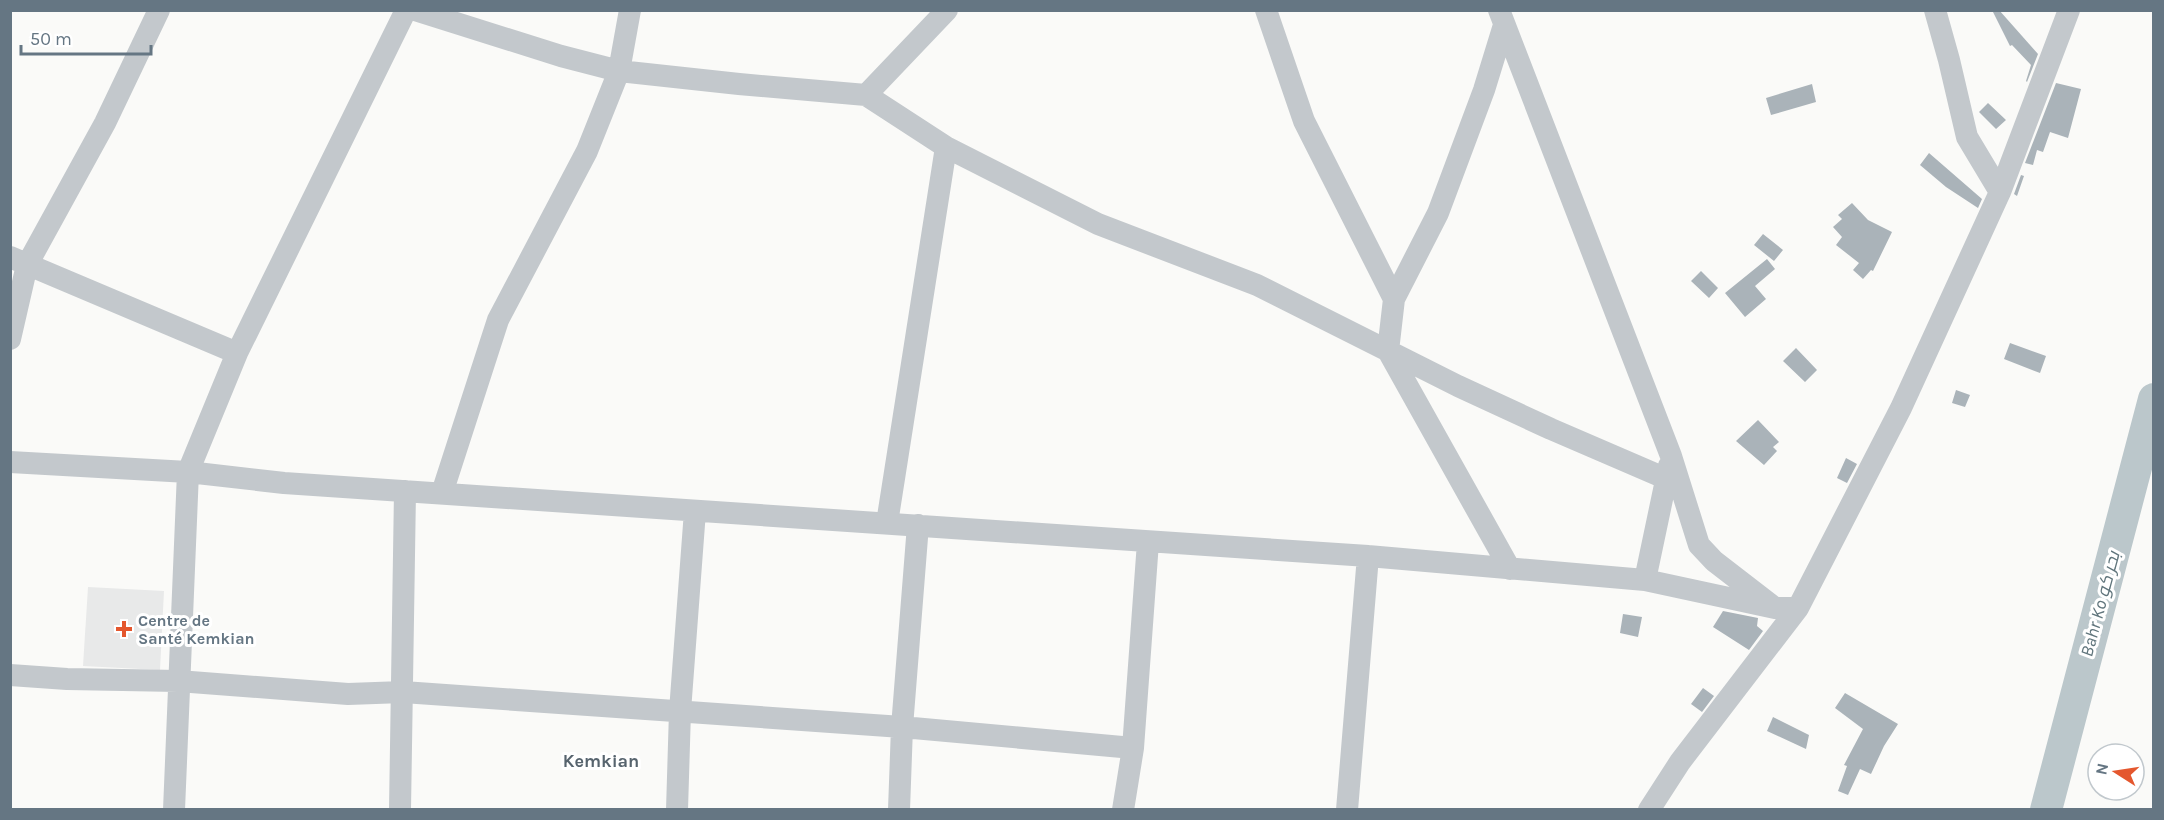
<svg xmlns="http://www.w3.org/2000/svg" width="2164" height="820" font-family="Karla,Cairo,sans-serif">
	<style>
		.built { fill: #e8e9e9 }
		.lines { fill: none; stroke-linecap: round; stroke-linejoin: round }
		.river { stroke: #bbc7cb; stroke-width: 32 }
		.building { fill: #aab3b9 }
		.minor { stroke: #c3c8cc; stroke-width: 22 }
		.poi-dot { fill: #e4572e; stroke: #fff; stroke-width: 2 }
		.labels { text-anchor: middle; stroke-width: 6; stroke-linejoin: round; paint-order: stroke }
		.poi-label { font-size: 16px; font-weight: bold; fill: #657683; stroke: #fff; text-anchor: start }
		.water-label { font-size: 18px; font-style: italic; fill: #60757c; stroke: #fff }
		.neighbourhood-label { font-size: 18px; font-weight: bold; fill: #57646e; stroke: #fff }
	</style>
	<rect width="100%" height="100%" fill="#fafaf8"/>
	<!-- built -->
	<path class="built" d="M88 587 164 591 160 670 83 666Z"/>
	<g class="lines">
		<!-- river -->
		<path class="river" d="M2046 810 2154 399"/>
	</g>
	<!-- building -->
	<path class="building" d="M1992 10H1999L2038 54 2027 82 2026 81 2031 65 2012 45 2010 46Z
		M2056 83 2081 89 2068 138 2050 132 2043 152 2037 150 2033 165 2025 163Z
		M1812 84 1816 102 1771 115 1766 98Z
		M1988 103 2006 120 1996 129 1979 112Z
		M1929 153 1982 199 1978 208 1946 187 1920 165Z
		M2021 175 2024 176 2017 196 2014 194Z
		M1852 203 1868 220 1892 232 1873 271 1871 270 1863 279 1853 270 1859 263 1836 245 1842 237 1833 227 1842 219 1838 215Z
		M1763 234 1783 250 1774 261 1754 245Z
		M1767 259 1775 269 1755 286 1766 299 1745 317 1725 293Z
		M1701 271 1718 288 1709 298 1691 281Z
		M2010 343 2046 356 2040 373 2004 359Z
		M1796 348 1817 370 1805 382 1783 361Z
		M1956 390 1970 395 1965 407 1952 403Z
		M1758 420 1779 442 1773 447 1777 451 1764 465 1736 441Z
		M1846 458 1857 464 1847 483 1837 478Z
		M1723 611 1758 618 1757 626 1763 631 1749 650 1713 627Z
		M1623 614 1642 617 1638 637 1620 633Z
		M1703 688 1714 696 1702 712 1691 704Z
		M1845 693 1898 724 1884 746 1871 774 1860 769 1848 795 1838 791 1847 766 1844 765 1863 729 1835 708Z
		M1773 717 1809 735 1806 749 1767 731Z"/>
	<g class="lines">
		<!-- minor -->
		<path class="minor" d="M415 10 561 56 619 71 739 84 866 95 946 147 1098 224 1257 285 1458 386 1551 429 1667 479
			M1266 10 1304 121 1394 299
			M1499 10 1671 456 1699 545 1714 561 1771 605
			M1935 10 1949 60 1967 137 2000 192
			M1504 25 1484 90 1438 213 1394 299 1388 351 1510 569
			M866 95 947 10
			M10 257 237 353
			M10 339 27 265 105 123 159 10
			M10 462 188 472 284 483 1368 556 1645 580 1775 608H1798
			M442 493 498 320 587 151 619 71 630 10
			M887 523 946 147
			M1645 580 1669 466
			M10 675 67 679 178 681 348 694 403 692 902 727 1133 748
			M174 810 188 472 237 353 406 10
			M400 810 405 491
			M677 810 680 711 695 511
			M899 810 902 727 918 525
			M1123 810 1133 748 1148 542
			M1347 810 1368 556
			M1649 810 1680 762 1798 608 1901 408 2000 192 2069 10"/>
	</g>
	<!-- markers -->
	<path class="poi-dot" d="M121 620h6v6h6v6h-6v6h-6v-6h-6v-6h6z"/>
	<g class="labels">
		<!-- poi labels -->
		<g class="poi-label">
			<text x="138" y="626">Centre de<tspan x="138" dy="18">Santé Kemkian</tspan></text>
		</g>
		<!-- water labels -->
		<g class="water-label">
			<text transform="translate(2100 604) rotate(-75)" y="6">Bahr Ko بحر كو</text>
		</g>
		<!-- neighbourhood labels -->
		<g class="neighbourhood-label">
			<text x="601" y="767">Kemkian</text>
		</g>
	</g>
	<!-- border -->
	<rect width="2164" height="820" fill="none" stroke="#657683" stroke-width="24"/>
	<!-- north arrow -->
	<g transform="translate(2116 772) rotate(282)"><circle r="28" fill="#ffffff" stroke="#c1c8cd" stroke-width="1.5"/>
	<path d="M0-4.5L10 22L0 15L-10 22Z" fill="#e4572e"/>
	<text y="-9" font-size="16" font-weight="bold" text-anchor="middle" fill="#657683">N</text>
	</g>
	<!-- scale -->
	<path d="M21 45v9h130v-9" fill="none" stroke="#657683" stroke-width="3"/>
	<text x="30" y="45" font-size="18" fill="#657683" stroke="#ffffff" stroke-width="4.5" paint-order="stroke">50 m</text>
</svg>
